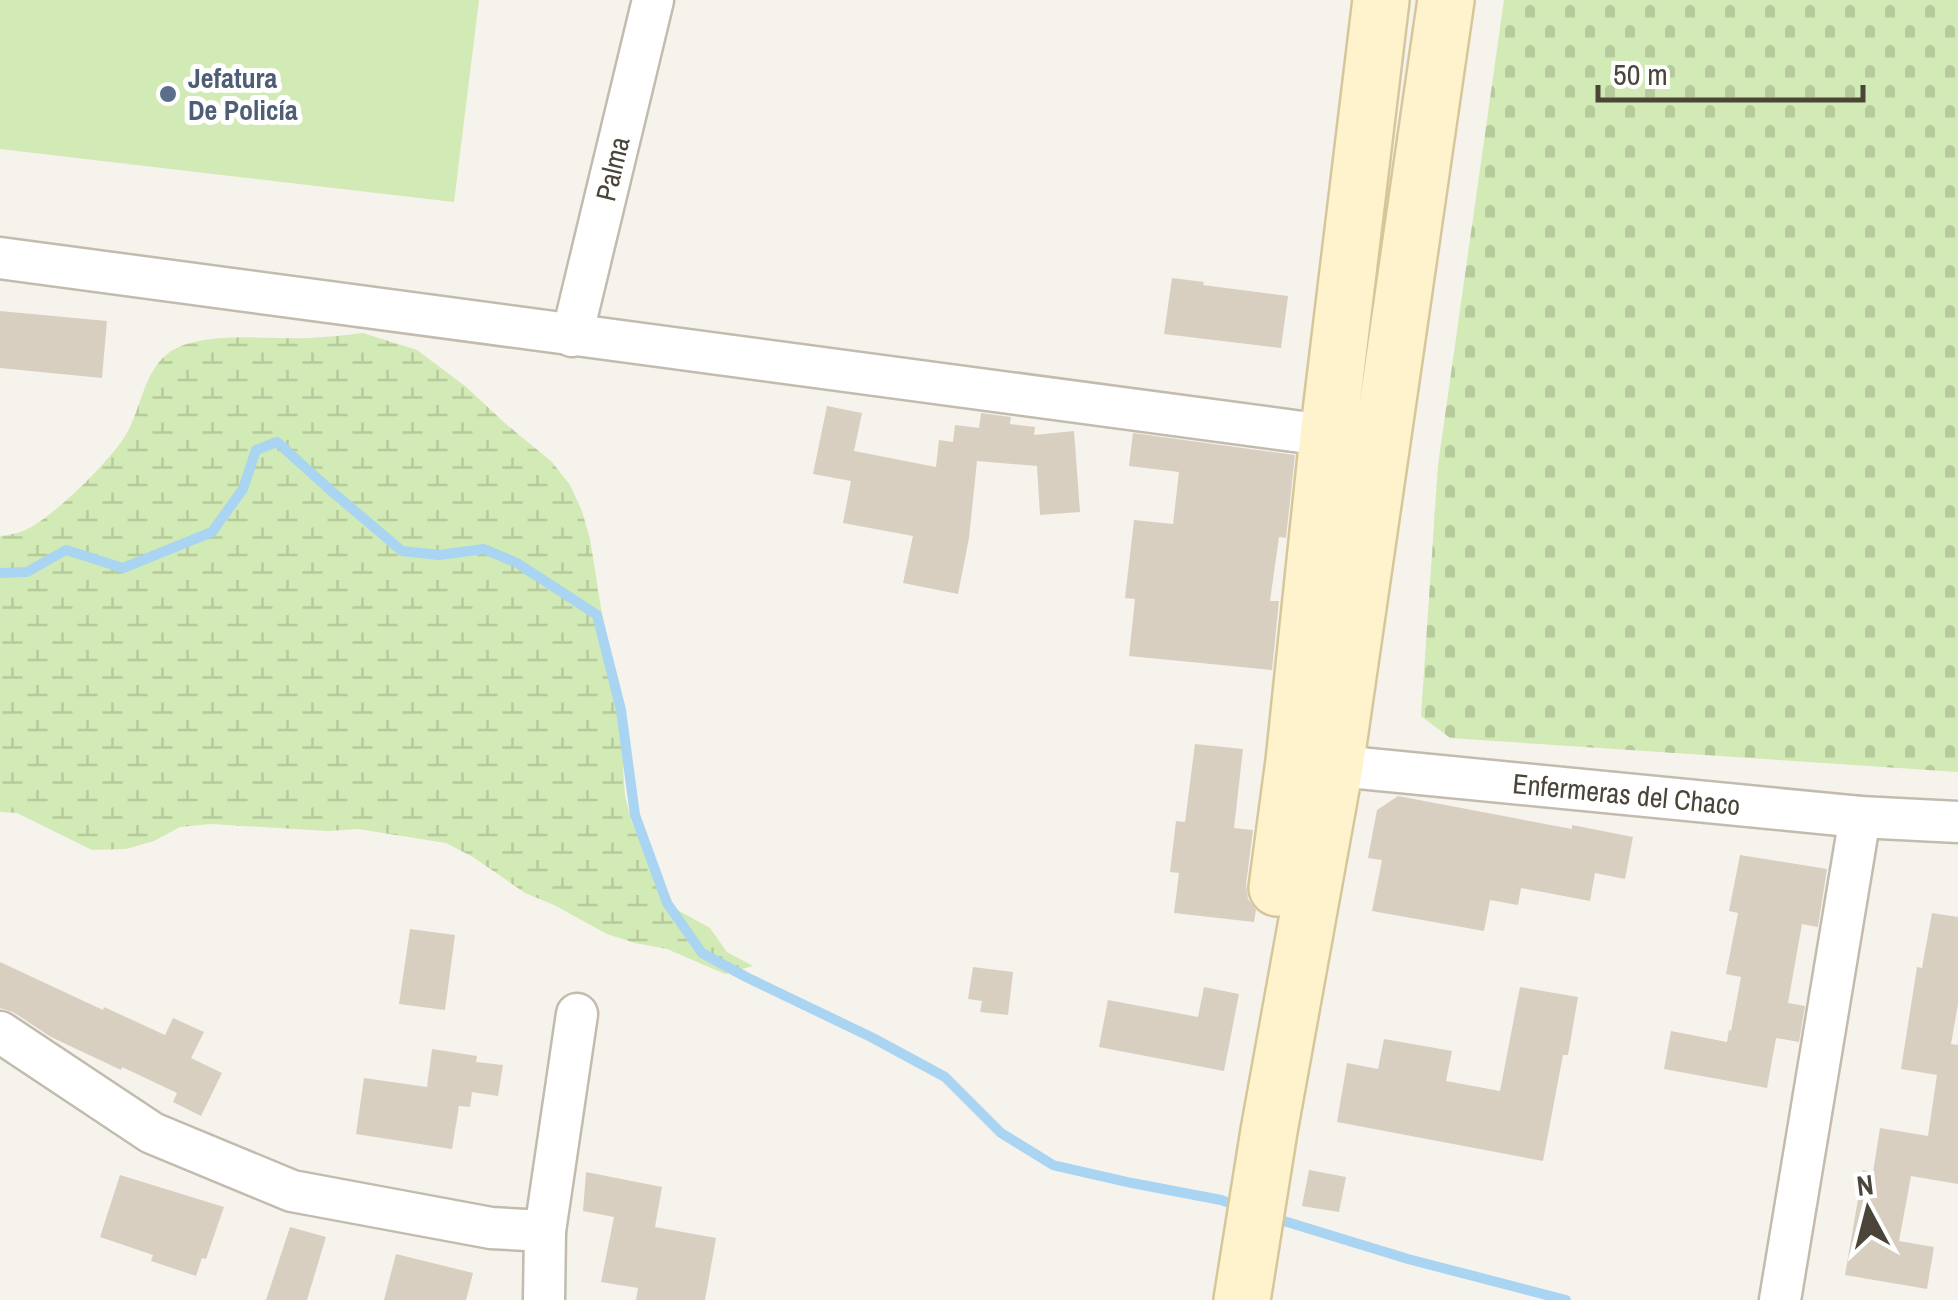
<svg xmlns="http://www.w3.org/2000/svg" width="1958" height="1300" font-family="'Archivo Narrow',sans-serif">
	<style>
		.green { fill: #d2eab5 }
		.wetland { fill: url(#wetland-marsh) }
		.cemetery { fill: url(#cemetery-stones) }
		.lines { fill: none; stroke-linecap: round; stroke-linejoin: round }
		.stream { stroke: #a9d4f2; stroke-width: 10 }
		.building { fill: #d8cfc1 }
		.street-casing { stroke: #c2bbae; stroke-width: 45 }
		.secondary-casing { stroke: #d6c79b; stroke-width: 60 }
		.street { stroke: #fff; stroke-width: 40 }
		.secondary { stroke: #fff3cd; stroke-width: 55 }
		.service-dot { fill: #5c6f8a; stroke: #fff; stroke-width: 4 }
		.labels { text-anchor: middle; stroke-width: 10; stroke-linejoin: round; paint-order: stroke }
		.service-label { font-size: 28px; font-weight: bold; fill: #4e5e75; stroke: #fff; text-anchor: start }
		.street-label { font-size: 28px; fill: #4b4439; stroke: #fff }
	</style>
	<defs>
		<pattern id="wetland-marsh" width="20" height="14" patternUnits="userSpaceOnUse" patternTransform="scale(2.5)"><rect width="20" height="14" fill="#d2eab5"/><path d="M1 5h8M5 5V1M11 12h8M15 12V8" fill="none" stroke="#b6ca9c"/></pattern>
		<pattern id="cemetery-stones" width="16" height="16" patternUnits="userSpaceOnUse" patternTransform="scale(2.5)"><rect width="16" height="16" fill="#d2eab5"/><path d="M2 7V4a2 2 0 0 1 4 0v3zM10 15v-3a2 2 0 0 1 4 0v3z" fill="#b6ca9c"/></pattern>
	</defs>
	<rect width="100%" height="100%" fill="#f6f3ec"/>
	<!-- green -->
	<path class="green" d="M0 0H479L454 202 0 149Z"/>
	<!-- wetland -->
	<path class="wetland" d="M363 333 417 350 465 386 507 425 552 462 570 485 582 511 590 539 608 652 614 681 625 709 629 739 623 768 625 796 632 823 667 904 710 928 727 952 753 966 725 974 667 949 635 943 607 934 554 905 525 893 473 857 446 843 358 829 328 831 211 824 180 827 154 841 126 849 92 850 17 813 0 812V536C7 535 16 534 23 531 51 520 114 458 128 431 141 407 144 374 166 355 197 329 271 340 310 338 328 337 346 335 363 333Z"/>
	<!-- cemetery -->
	<path class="cemetery" d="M1504 0H1958V772L1450 738 1421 716 1438 465Z"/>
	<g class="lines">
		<!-- stream -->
		<path class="stream" d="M0 573 27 572 66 550 123 568 212 532 243 489 256 450 277 442 329 489 402 551 439 555 484 549 517 563 597 615 621 710 635 815 667 903 702 953 746 977 873 1038 945 1077 1001 1133 1053 1165 1132 1183 1221 1200 1238 1206
			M1274 1218 1408 1259 1566 1300"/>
	</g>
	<!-- building -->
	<path class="building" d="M1172 278 1204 282 1203 285 1288 296 1281 348 1164 334Z
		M0 311 107 321 102 378 0 368Z
		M827 406 862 413 854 451 936 467 939 440 953 442 955 425 979 428 981 413 1011 417 1010 424 1035 427 1034 435 1074 431 1080 512 1040 515 1037 466 977 461 969 538 958 594 903 583 913 536 843 523 851 481 813 474Z
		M1133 433 1295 455 1286 538 1279 537 1270 601H1279L1272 670 1129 656 1135 599 1125 598 1134 520 1173 524 1179 472 1129 466Z
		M1195 744 1243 749 1234 828 1253 830 1246 885 1248 899 1256 910 1254 922 1174 913 1179 873 1170 872 1176 821 1185 822Z
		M1398 796 1572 829V825L1633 837 1625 879 1595 873 1590 901 1521 888 1518 905 1490 900 1484 931 1372 911 1382 860 1368 858 1377 810Z
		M1740 855 1827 869 1818 927 1802 924 1788 1003 1805 1006 1799 1042 1776 1038 1767 1088 1664 1069 1671 1031 1727 1042 1729 1030 1731 1031 1741 977 1726 974 1738 913 1729 911Z
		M1932 913 1958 917V1004L1951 1044 1958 1045V1184L1911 1176 1899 1241 1934 1247 1927 1289 1845 1275 1863 1170 1873 1172 1880 1128 1928 1136 1937 1075 1901 1069 1917 967 1922 968Z
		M410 929 455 935 445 1010 399 1004Z
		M0 962 103 1010 104 1007 165 1035 173 1018 204 1032 191 1058 222 1073 201 1116 173 1102 177 1093 122 1067 121 1070 51 1037 13 1012 0 1008Z
		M973 967 1013 972 1008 1015 980 1012 982 1001 968 999Z
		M1204 987 1239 994 1224 1071 1099 1047 1108 1000 1198 1017Z
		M1520 987 1578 997 1568 1055H1563L1543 1161 1337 1122 1347 1063 1378 1069 1384 1039 1452 1051 1446 1081 1500 1091Z
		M432 1049 477 1056 476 1062 503 1065 498 1096 472 1092 470 1107 459 1106 452 1149 356 1134 364 1078 427 1087Z
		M1309 1170 1346 1177 1339 1212 1302 1206Z
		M586 1172 662 1187 655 1227 716 1238 705 1300H636L638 1288 601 1282 614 1217 583 1211Z
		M120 1175 224 1207 206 1259 202 1258 196 1276 151 1261 153 1255 100 1237Z
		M290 1227 326 1237 307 1300H266Z
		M396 1254 473 1273 466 1300H384Z"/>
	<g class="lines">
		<defs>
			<g id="street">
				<path d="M0 258 1354 439"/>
				<path id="s1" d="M572 336 653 0"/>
				<path id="s2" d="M1308 763 1860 817 1958 822"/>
				<path d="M0 1032 152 1133 292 1191 491 1228 545 1231"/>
				<path d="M544 1300 545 1231 577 1014"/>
				<path d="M1780 1300 1860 817"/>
			</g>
			<path id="secondary" d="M1277 888 1294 761 1328 437 1381 0
				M1242 1300 1269 1131 1335 766 1446 0"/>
		</defs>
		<!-- street casing -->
		<use href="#street" class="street-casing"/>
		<!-- secondary casing -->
		<use href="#secondary" class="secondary-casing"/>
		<!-- street -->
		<use href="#street" class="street"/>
		<!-- secondary -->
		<use href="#secondary" class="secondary"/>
	</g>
	<!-- markers -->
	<circle class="service-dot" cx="168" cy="94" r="10"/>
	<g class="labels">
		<!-- service labels -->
		<g class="service-label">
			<text x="188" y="88">Jefatura<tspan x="188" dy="32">De Policía</tspan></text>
		</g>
		<!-- street labels -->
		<g class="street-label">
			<text dy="10" stroke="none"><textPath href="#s1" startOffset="172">Palma</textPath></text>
			<text dy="10" stroke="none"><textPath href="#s2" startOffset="320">Enfermeras del Chaco</textPath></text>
		</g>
	</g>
	<!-- north arrow -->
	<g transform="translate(1868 1210) rotate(353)" stroke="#ffffff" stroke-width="8" paint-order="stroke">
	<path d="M0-8L18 38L0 25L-18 38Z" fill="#4b4439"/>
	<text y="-15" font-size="28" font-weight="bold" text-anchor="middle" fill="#4b4439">N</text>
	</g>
	<!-- scale -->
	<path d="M1598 85v15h265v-15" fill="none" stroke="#4b4439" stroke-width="5"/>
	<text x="1613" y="85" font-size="30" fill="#4b4439" stroke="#ffffff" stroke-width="8" paint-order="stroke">50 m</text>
</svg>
